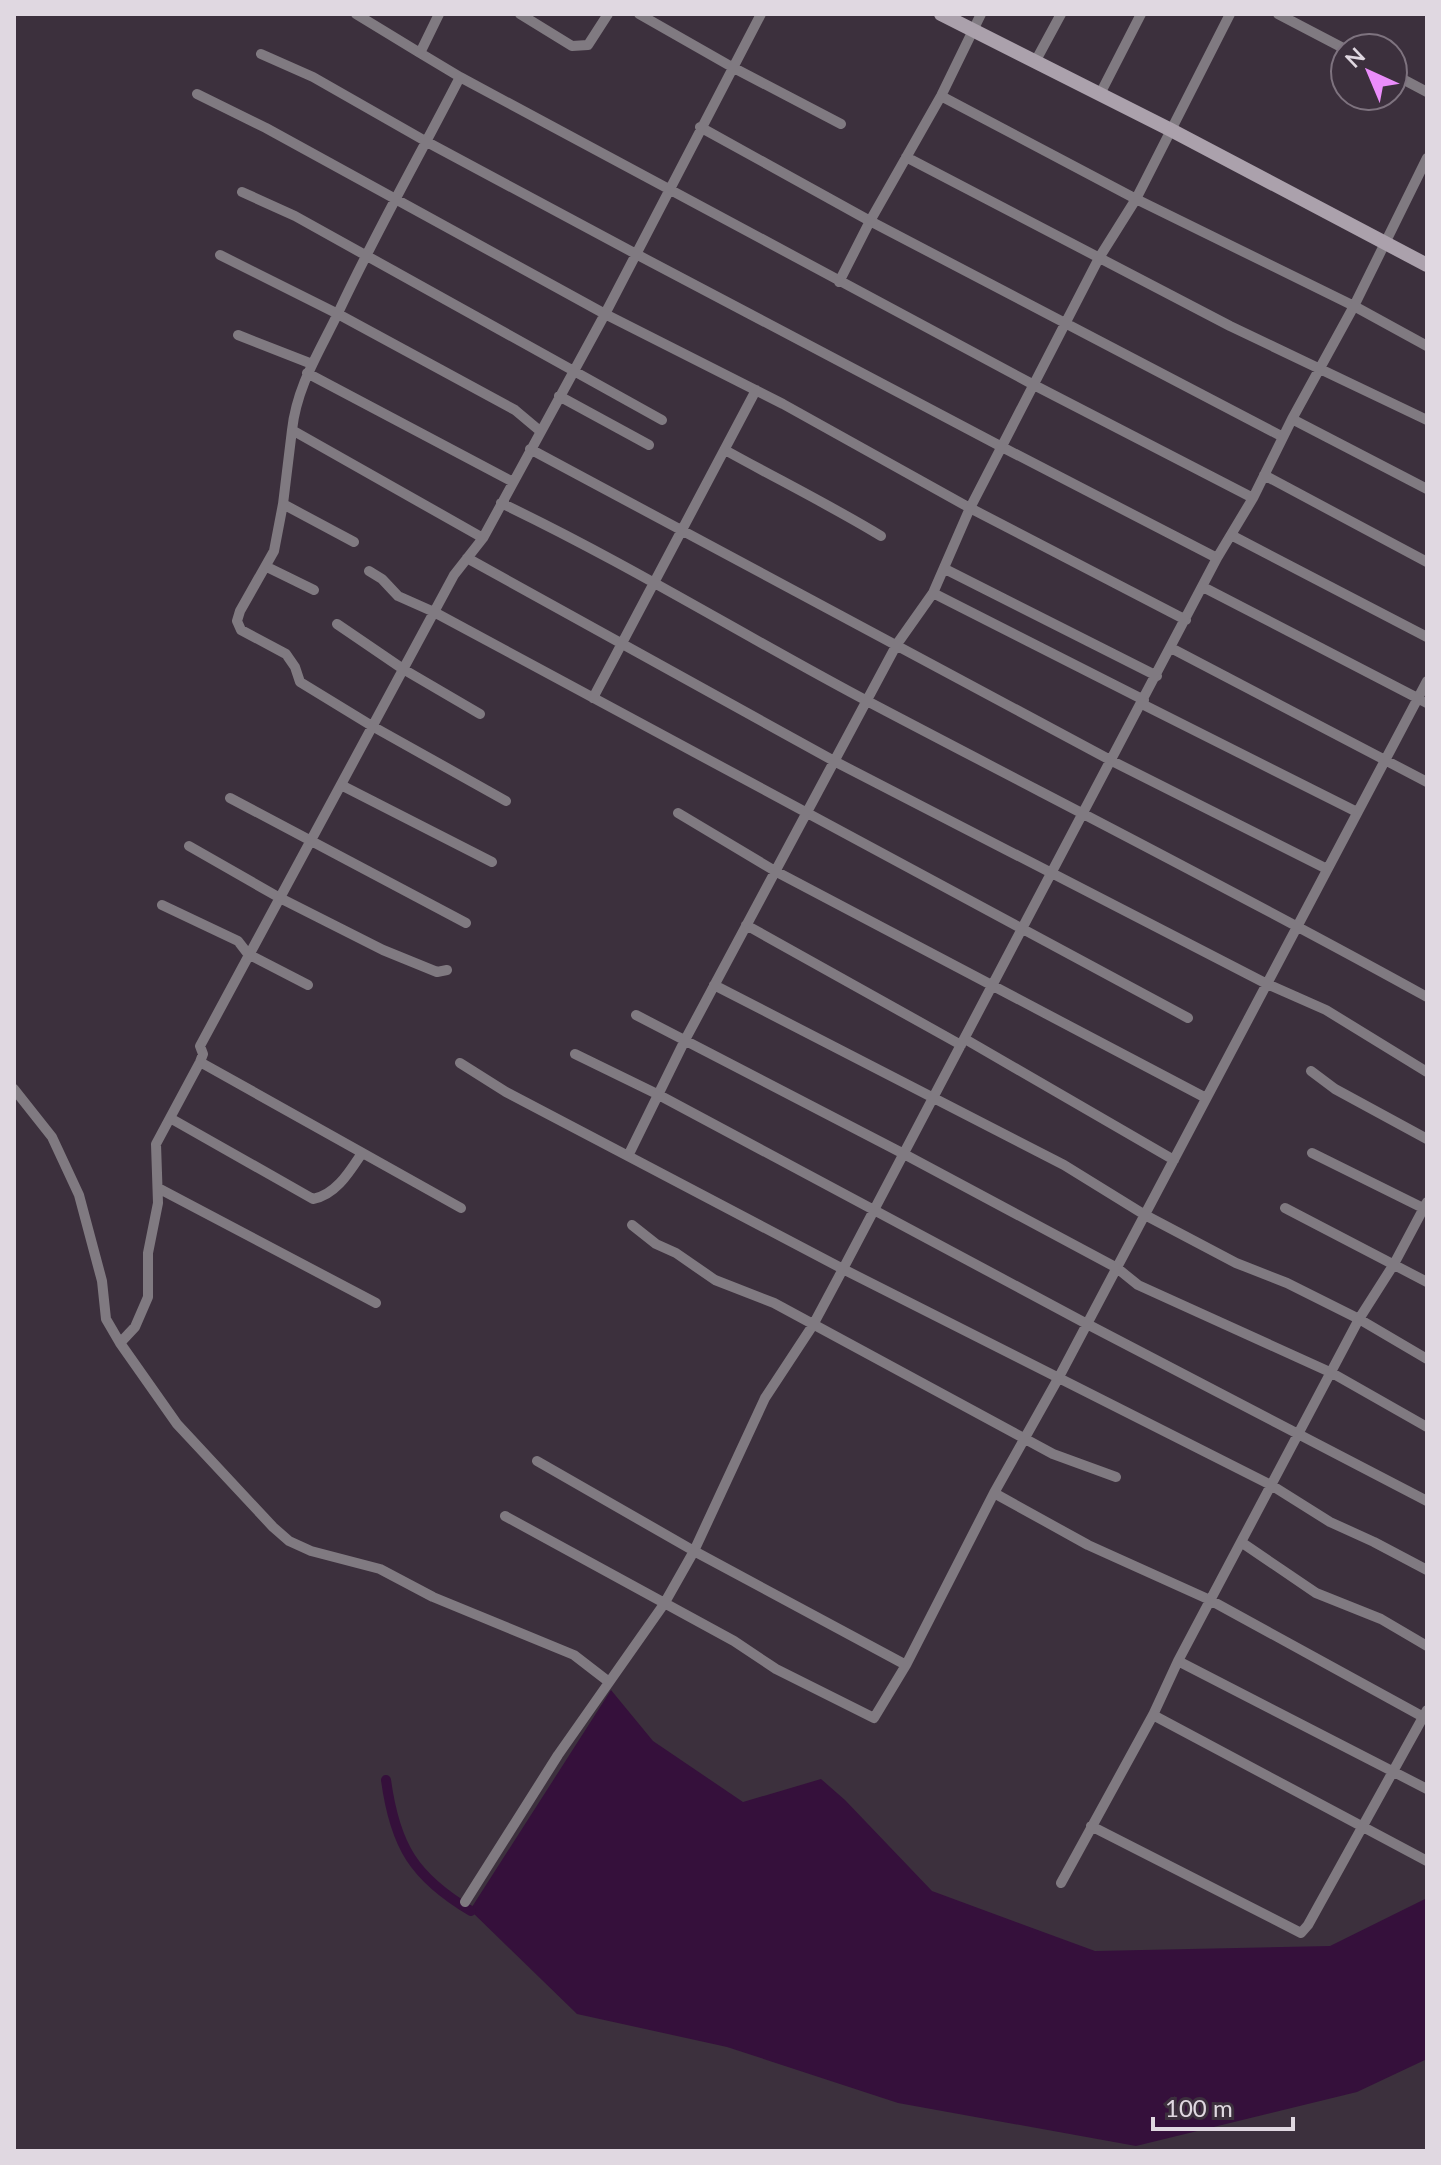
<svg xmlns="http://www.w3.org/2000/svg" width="1441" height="2165" font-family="Lato,sans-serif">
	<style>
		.water { fill: #35103b }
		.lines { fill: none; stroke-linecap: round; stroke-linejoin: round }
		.canal { stroke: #35103b; stroke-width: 10 }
		.minor { stroke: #807a81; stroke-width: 10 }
		.secondary { stroke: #aba1ac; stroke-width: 14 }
	</style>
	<rect width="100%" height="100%" fill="#3c303d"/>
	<!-- water -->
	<path class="water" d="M611 1690 653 1741 743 1802 821 1779 845 1800 932 1891 1095 1951 1330 1946 1427 1898V2059L1357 2092 1136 2146 898 2103 727 2047 577 2014 470 1910Z"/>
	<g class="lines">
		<!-- canal -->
		<path class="canal" d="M386 1780C395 1846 414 1877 471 1911"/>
		<!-- minor -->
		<path class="minor" d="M356 14 420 53
			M439 14 420 53 460 77C420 155 376 232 339 311 320 351 297 385 292 430L483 538
			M520 14 572 46 588 45 608 14
			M639 14 732 67 841 124
			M1230 14 1136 199 1099 258 970 508 933 593 897 644 685 1040 628 1156 843 1269 1271 1485 1330 1522 1374 1542 1427 1570
			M1278 14 1345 49
			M261 54 313 77 427 142 636 254 1002 447 1217 558
			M1035 62 1061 14
			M1393 74 1427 92
			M460 77 1034 385 1253 498
			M197 94 266 128 605 314 783 404 970 508 1186 620
			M1100 94 1141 14
			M941 96 1136 199 1354 306 1427 346
			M700 127 870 221 1283 437
			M906 157 1230 326 1427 420
			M242 192 295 216 662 420
			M220 255 338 314 515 410 540 431
			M839 282 870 221 941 96 981 14
			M238 335 312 364
			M307 373 513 482
			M559 396 649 445
			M1292 419 1427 489
			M292 430 283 504 274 551 240 611 237 621 241 630 286 654 295 667 300 682 372 726 506 801
			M530 449 1112 761 1327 869
			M725 450C777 479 830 505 881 536
			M1264 475 1427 562
			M501 503C627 563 746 637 869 702 1055 800 1243 895 1427 997
			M283 504 354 542
			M1231 535 1427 637
			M467 558 834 761 1267 984 1326 1010 1427 1072
			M267 567 314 590
			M945 569 1157 676
			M369 571 382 579 398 596 434 612 1188 1018
			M1203 587 1427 703
			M933 593 1144 700
			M337 624 403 669 480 714
			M1171 648 1427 782
			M593 698 756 390
			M1142 704 1357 812
			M341 785 492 862
			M230 798 466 923
			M678 813 775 871 1206 1098
			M189 846 280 898 383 950 437 972 447 970
			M162 905 238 941 248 954 308 985
			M746 925 961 1045
			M714 985 1064 1165 1145 1215 1236 1263 1287 1283 1359 1319 1427 1359
			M636 1015 904 1154 1117 1268 1138 1285 1332 1373 1427 1427
			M965 1039 1174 1160
			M575 1054 657 1094 1087 1324 1427 1501
			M200 1062 461 1208
			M460 1063 506 1092 628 1156
			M1311 1071 1335 1089 1427 1139
			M14 1089 52 1137 79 1195 102 1281 106 1319 120 1343 177 1424 273 1527 289 1541 311 1551 380 1569 433 1597 574 1655 609 1682
			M170 1118 313 1199C336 1195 350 1171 362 1153
			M1312 1153 1427 1210
			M158 1188 376 1303
			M1285 1208 1427 1282
			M632 1225 656 1244 676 1253 715 1280 774 1303 1053 1454 1116 1477
			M120 1343 135 1327 148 1297V1253L158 1203 156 1144 200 1062 203 1054 200 1046 454 575 483 538 605 314 761 14
			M537 1461 694 1551 906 1665
			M994 1493 1088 1545 1210 1600 1427 1719
			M505 1516 734 1641 776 1669 874 1718 906 1665 994 1493 1059 1377 1427 681
			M1241 1542 1316 1593 1381 1619 1427 1646
			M1178 1661 1427 1789
			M1153 1715 1427 1861
			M1091 1826 1301 1933 1308 1925 1427 1710
			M1061 1883 1153 1715 1178 1661 1359 1319 1394 1264 1427 1202
			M465 1902 558 1755 664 1604 694 1551 765 1398 813 1325 843 1269 1217 558 1253 498 1292 419 1354 306 1427 158"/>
		<!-- secondary -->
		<path class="secondary" d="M941 14 1171 130 1427 265"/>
	</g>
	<!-- border -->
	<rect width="1441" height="2165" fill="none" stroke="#e0d8e1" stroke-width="32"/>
	<!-- north arrow -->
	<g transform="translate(1369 72) rotate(316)"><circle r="38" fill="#3c303d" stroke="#7e737f" stroke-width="2"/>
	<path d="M0-6L14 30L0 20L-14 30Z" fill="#eb8dfb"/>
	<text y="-12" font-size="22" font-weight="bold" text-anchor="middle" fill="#e0d8e1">N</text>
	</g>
	<!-- scale -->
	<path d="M1153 2117v12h140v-12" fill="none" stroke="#e0d8e1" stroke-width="4"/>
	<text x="1165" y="2117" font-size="24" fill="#e0d8e1" stroke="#3c303d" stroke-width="6" paint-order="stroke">100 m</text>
</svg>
